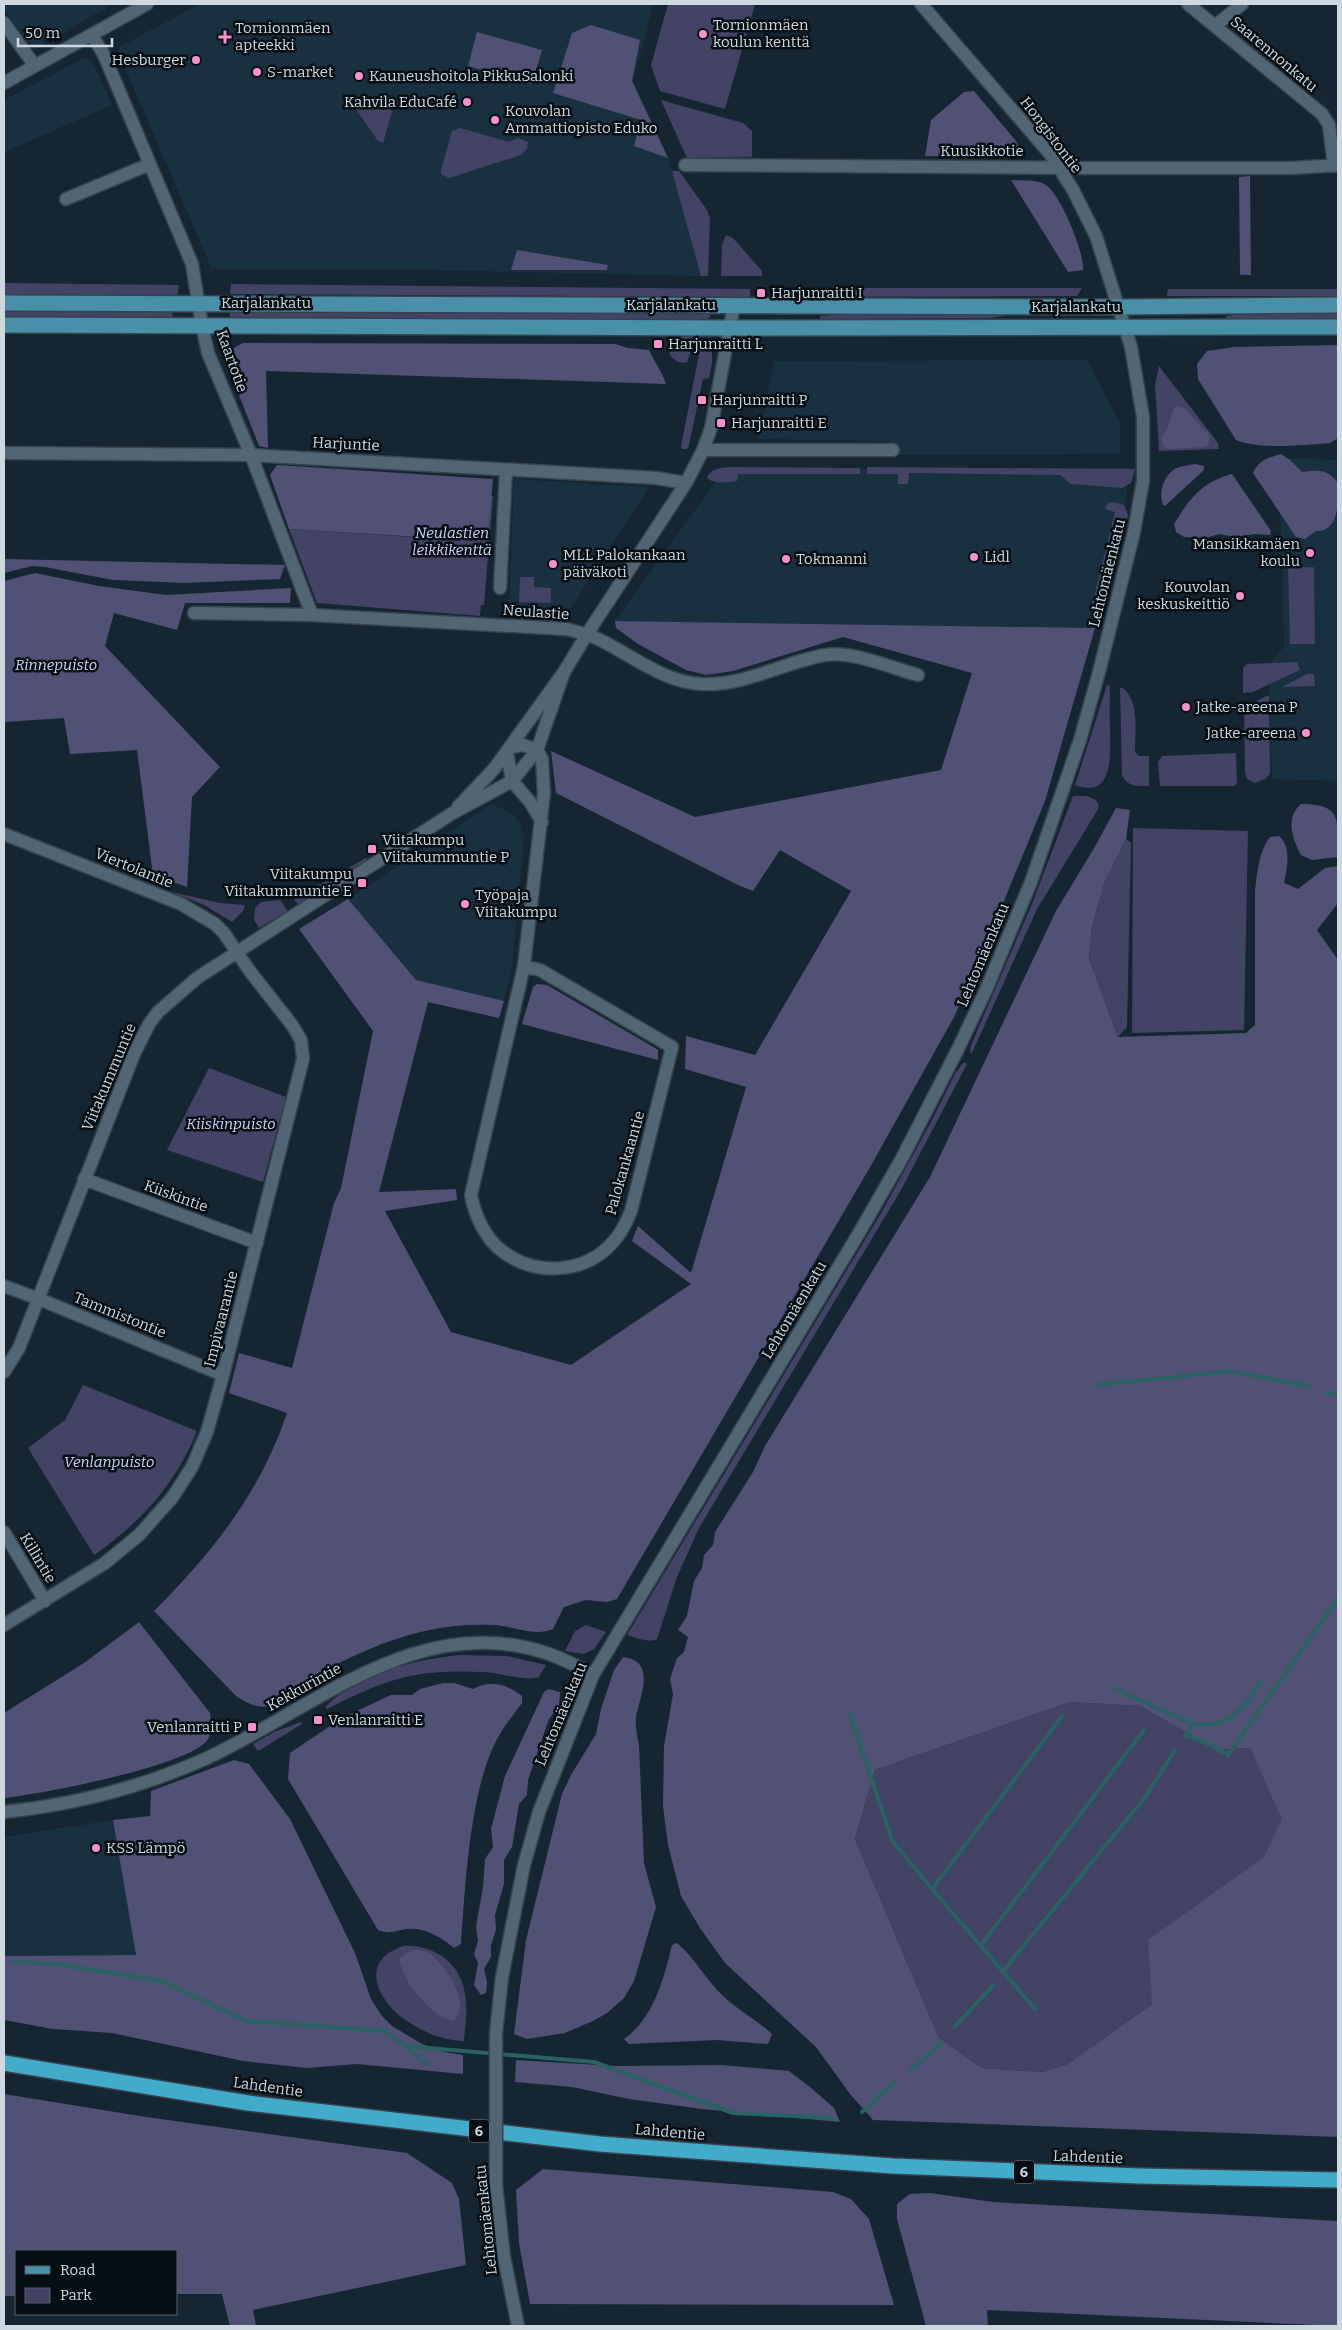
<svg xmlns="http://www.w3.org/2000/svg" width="1342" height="2330" font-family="Bitter,serif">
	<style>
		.built { fill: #193040 }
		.green { fill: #424365 }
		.forest { fill: #505175; fill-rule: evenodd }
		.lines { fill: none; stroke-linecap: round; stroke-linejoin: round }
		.stream { stroke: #296264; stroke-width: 4 }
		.minor-casing { stroke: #36434d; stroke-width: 15 }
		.major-casing { stroke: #36434d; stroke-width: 18 }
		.highway-casing { stroke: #36434d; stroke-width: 18 }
		.minor { stroke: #526574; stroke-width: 12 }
		.major { stroke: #488fa7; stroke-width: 15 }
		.highway { stroke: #41abc9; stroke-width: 15 }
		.minor-bridge-casing { stroke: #36434d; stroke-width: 15; stroke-linecap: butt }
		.minor-bridge { stroke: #526574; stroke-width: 12 }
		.poi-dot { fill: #f890cc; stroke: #070e13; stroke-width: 2 }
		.labels { text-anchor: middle; stroke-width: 5; stroke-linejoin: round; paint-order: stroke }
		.shield { fill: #070e13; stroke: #929ba2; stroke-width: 1 }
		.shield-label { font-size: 14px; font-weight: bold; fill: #cdd8e0 }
		.poi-label { font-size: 15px; fill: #cdd8e0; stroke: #070e13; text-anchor: start }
		.street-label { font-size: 15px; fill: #cdd8e0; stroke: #070e13 }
		.park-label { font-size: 15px; font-style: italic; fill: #d0d2f9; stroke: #070e13 }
	</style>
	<rect width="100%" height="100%" fill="#152632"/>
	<!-- built -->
	<path class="built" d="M4 4H107L109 6 35 50 4 10Z
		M200 4H653L633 81 669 159 701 276 382 269H212L118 52 121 46Z
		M84 58 92 61 112 105 5 152 4 100Z
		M1087 360 1120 423V454L900 455 889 441 759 439 774 361Z
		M1279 458 1338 460V781L1272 779 1269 666 1284 646Z
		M1130 468 1121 532 1095 628 615 621 724 470Z
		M514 479 649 487 567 614 509 611Z
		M494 805 513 814 521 825 524 836 512 966 504 1001 416 980 348 899 485 808Z
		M113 1820 136 1955 4 1956V1837Z"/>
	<!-- green -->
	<path class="green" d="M668 4H755L725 109 660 91 651 65Z
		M352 97 391 109 392 112 383 143 378 141 351 102Z
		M661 100 743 123 752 131V157L687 158Z
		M460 128 509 142 518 138 528 142 527 149 521 155 449 178 441 174V170L452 131Z
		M672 171H679L707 210 710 219 708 276H701Z
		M726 235 733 238 762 271V276H721L722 245Z
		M4 283 179 285 177 297 4 296Z
		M231 284 750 289V297L230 294Z
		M789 288H1082L1077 296 789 297Z
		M1168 289H1338V296H1167Z
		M4 310H172L173 319 4 318Z
		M230 310 707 313 711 316 707 319H230Z
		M1267 311H1338V320H1226V316Z
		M872 312H1018V314L990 318 820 319V316Z
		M667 336H692L690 354 687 362C671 366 666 348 667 336Z
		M702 339C717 349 712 363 709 378L703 379 689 445 687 449H682L681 446Z
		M1159 366 1218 443 1219 449 1159 451 1155 384Z
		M730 467 860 468V474H738L737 481C728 482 715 485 707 478 710 468 721 468 730 467Z
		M867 467 1135 469 1131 483 1122 488 1071 484 1060 475 909 473 908 484H898V474H867Z
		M418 489 493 496 484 605H481L480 616 317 603 289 529 415 537Z
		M1114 502 1124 505 1128 515 1103 610 1092 605 1115 512 1105 509 1108 503Z
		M1314 567 1315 644H1290L1288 568Z
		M520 577H534V587L551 588V603L519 602Z
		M1297 662 1300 670 1253 692 1243 693V668L1247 664Z
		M1307 674H1314L1315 686 1282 687Z
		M1107 685 1110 686C1110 699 1109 712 1110 725 1110 749 1116 801 1075 785Z
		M1120 688H1123C1140 703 1135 731 1135 752L1139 756H1149V786C1137 786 1127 787 1122 775Z
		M1269 695 1270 774 1265 779 1255 783 1247 779 1245 772 1244 707Z
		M1236 753 1237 783 1234 786H1160L1158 762 1162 756Z
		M1073 796H1087L1096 800 1099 806 1097 811 1037 909 972 1053 970 1052 971 1045 1032 904Z
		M1133 828 1248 831 1244 1030 1132 1033Z
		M1126 839 1131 843 1127 1027 1118 1037 1089 959 1092 927 1104 884Z
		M366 858 367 861 298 905 294 899Z
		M172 892 220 903 245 905 243 911 232 922 204 905Z
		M280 900 288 911 259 928 254 920 255 908 261 902Z
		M964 1062 967 1064 901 1190 699 1528 677 1577 657 1639C648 1643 637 1638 627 1635L880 1215 931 1122 956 1072Z
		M209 1068 286 1097 263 1182 167 1150Z
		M83 1385 197 1431C176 1484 140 1523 94 1555L28 1448 65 1420Z
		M586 1625 606 1632 594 1649 584 1654 565 1651 575 1631Z
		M460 1655 507 1656 546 1665 539 1677C524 1682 498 1672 482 1672 415 1669 386 1679 327 1709L325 1707C360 1672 413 1660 460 1655Z
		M1070 1702 1140 1706 1217 1750 1250 1748 1261 1771 1306 1830 1152 2004 1066 2065 1041 2072 982 2068 939 2038 855 1839 875 1770Z
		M301 1722 302 1724 260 1750H257L253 1744 274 1732Z
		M403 1946C433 1944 461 1963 465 1994 468 2009 465 2026 464 2041 446 2041 425 2033 410 2023 379 2004 356 1962 403 1946Z"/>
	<!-- forest -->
	<path class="forest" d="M591 25 640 40 632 81 668 158 634 146 641 120 553 93 572 33Z
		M477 32 542 50 532 84 468 66Z
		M974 91 1016 141C1021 150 1018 154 1009 157L925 156 931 120 964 92Z
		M1250 176 1251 275H1240L1239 177Z
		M1011 180C1022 181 1036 179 1046 185 1060 194 1085 253 1083 270L1068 272Z
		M517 250 608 265 607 270H511Z
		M243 343 615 344 628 348 649 350C654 362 662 371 666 384L266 371 268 448 259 446 226 362 230 350Z
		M1338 345V438L1330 443C1303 445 1260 450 1236 440L1198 379 1197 364 1207 351 1234 347Z
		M1177 406 1184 408 1209 435V444L1205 447 1169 449 1163 446 1161 439 1168 427 1174 408Z
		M1281 454 1290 460 1302 472C1319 470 1327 469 1338 483 1338 500 1340 532 1316 531L1305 539 1296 537 1253 473C1259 460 1268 458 1281 454Z
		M1195 464 1204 466V470L1165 506 1163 505C1158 493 1164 472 1179 467 1183 466 1190 465 1195 464Z
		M277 465 493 479 487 541 289 529 270 475Z
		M1232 474 1271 531 1270 535 1255 534 1235 537 1219 534 1206 538 1184 537 1176 532 1174 524C1190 498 1202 482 1232 474Z
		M4 559 285 565 280 579 185 583 113 580 45 567 32 566 4 573Z
		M35 573 99 586 166 595 291 588 290 603H185L177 630 114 613 105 646 220 767 192 797 187 887 153 875 137 750 70 754 64 718 4 722V581Z
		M615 621 1095 628 1045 801 983 952 954 1017 869 1169 617 1599 607 1602 586 1600 564 1607 553 1629C535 1637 513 1626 494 1625 454 1623 419 1630 382 1644 362 1652 341 1661 323 1672 308 1681 284 1702 268 1706 256 1709 246 1702 236 1696L154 1611C213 1552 260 1493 287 1413L229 1393 239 1353 292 1368 334 1203 341 1188 373 1031 299 929 348 899 416 980 504 1001 499 1018 428 1002 379 1192 456 1189 457 1200 385 1211 451 1332 571 1365 691 1284 632 1241 638 1226 691 1273 746 1087 685 1069 686 1036 755 1055 851 891 780 850 753 891 738 885 556 793 551 751 695 817 941 770 972 673 843 637 733 671 706 675 686 670 638 644 616 628Z
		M1301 804C1342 804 1338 819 1338 857L1312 860 1301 855C1292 838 1285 818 1301 804Z
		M1116 808 1130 810 1126 839 1104 884 1092 927 1089 959 1118 1037 1246 1033 1255 1025V891C1257 873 1259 851 1270 837L1279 836C1292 847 1287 869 1284 883L1298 889 1325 868 1338 866V903L1317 930 1338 960V2137L873 2120 850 2094 816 2047 725 1963 700 1928 681 1896 668 1845 663 1806 664 1746 673 1694 670 1679 677 1658 684 1652 688 1637 678 1630 687 1616 694 1581 702 1568 704 1555 713 1545 715 1532 753 1472 765 1446 930 1177 1056 911 1093 850ZM1070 1702 1140 1706 1217 1750 1250 1748 1282 1819 1264 1857 1148 1940 1152 2004 1066 2065 1041 2072 982 2068 939 2038 855 1839 875 1770Z
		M537 984 547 985 655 1048 658 1050V1060L522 1024 533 987Z
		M139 1622 210 1713C211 1722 213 1731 208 1739 194 1765 37 1795 4 1798V1713L84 1663Z
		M623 1657C657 1661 640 1696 636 1717 635 1726 637 1735 639 1745L644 1863 656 1907 634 1981 624 1998 607 2013 593 2021 565 2033 527 2039 514 2034 526 1940 562 1794 571 1775 596 1734 601 1709 614 1670Z
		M443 1683H454L473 1689C489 1680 508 1684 522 1696V1703C515 1713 506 1723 500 1734 470 1783 465 1887 461 1944L454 1948C442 1938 425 1927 408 1929 396 1930 390 1935 378 1930L288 1779 290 1753 342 1718 391 1695H412L420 1689Z
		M548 1689 560 1692 559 1706 549 1719 528 1780 527 1795 519 1804 512 1847 504 1860V1884L495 1915 496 1930 491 1945V1957L484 1969 487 1982 486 1993 481 1995 474 1985 478 1963 474 1954 478 1941 476 1926 483 1887 485 1859 493 1847 491 1829 505 1776 544 1692Z
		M234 1760 249 1764 290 1819 355 1953 371 1999 382 2016 392 2026 422 2044 444 2052 463 2055V2074L357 2064 307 2068 243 2061 112 2033 53 2029 4 2020V1956L136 1955 113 1820 150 1816 151 1791Z
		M677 1943C695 1958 706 1980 723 1996 738 2010 757 2020 772 2034L768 2044 717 2040 629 2044 624 2039C653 2019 664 1979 672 1945Z
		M415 1950C421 1950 429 1951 433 1956 448 1970 471 2003 454 2021 435 2021 398 1977 400 1958L408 1952Z
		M516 2060 615 2066 721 2065 789 2071 810 2087 834 2108 840 2122 702 2109 629 2099 572 2087 515 2082Z
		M4 2094 146 2117 407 2153 452 2183 459 2199 466 2265 253 2310 256 2326H230L222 2294H176V2251H16V2296H4Z
		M543 2169 833 2192 851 2199 869 2219 894 2305 530 2304 519 2243 516 2190Z
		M930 2193 993 2202 1338 2221V2326L987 2310 988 2326H926L897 2219V2204L910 2194Z"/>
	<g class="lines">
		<!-- stream -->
		<path class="stream" d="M1096 1385 1229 1371 1309 1386
			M1327 1393 1338 1394
			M1260 1681C1247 1708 1225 1730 1193 1724L1185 1736 1200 1740 1228 1755 1338 1598
			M1113 1688 1193 1724
			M849 1713 892 1840 932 1889
			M981 1945 1144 1730
			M13 1961 62 1965 162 1981 246 2021 386 2031 427 2064
			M1003 1971 1146 1796 1175 1750
			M1035 2009 932 1889 1062 1716
			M954 2027 993 1986
			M405 2046 594 2062 733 2113 833 2118
			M910 2071 942 2042
			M862 2112 895 2082"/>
		<defs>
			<path id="minor" d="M1188 4 1322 114 1329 125 1334 166
				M4 23 35 66
				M1215 26 1242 4
				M92 35 104 55 192 264 202 326 208 353 251 455 312 615
				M4 83 147 4
				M685 165 1084 168H1292L1338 165
				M66 199 150 164
				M703 450H893
				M4 453 251 455 656 478 686 483
				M500 588 506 470
				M194 613 312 615 566 629C577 632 588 634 598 639 632 655 664 683 703 684 745 686 784 662 825 655 850 650 892 668 918 675
				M511 747 523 745 537 750
				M507 752 512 781 530 802 542 822
				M458 807 494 769 564 672 587 634 686 483 703 450 711 428 734 305
				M4 834 181 904 215 924 224 933 249 970 292 1025 301 1040 303 1059 223 1375 207 1432 192 1467 172 1498 139 1535 105 1563 4 1625
				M524 966 540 970 672 1047 631 1211C627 1221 622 1232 614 1241 586 1274 536 1277 502 1251 485 1238 475 1216 471 1195L524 966 544 793 542 759 537 750
				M84 1179 257 1243
				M4 1286 39 1299 223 1375
				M4 1372 19 1348 134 1054 149 1024 158 1012 197 978 451 814 512 781 537 750 564 672
				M4 1532 45 1601
				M4 1812C72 1805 142 1787 205 1759 314 1709 420 1609 549 1654 564 1659 579 1667 593 1675
				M496 2033 502 1977 524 1865 539 1812 593 1675 859 1233 901 1160 957 1051 986 990 1031 882 1080 740 1099 672 1134 532 1143 481V417L1131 347 1096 236 1073 190 1051 155 921 4
				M496 2185 504 2257 518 2326"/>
			<path id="major" d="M4 303 1119 307 1338 305
				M4 325 730 328 1338 327"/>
			<path id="highway" d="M4 2063 248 2103 600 2144 893 2166 1139 2176 1338 2180"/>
		</defs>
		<!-- minor casing -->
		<use href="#minor" class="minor-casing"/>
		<!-- major casing -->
		<use href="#major" class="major-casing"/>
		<!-- highway casing -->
		<use href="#highway" class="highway-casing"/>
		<!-- minor -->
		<use href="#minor" class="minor"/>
		<!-- major -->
		<use href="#major" class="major"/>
		<!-- highway -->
		<use href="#highway" class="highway"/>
		<defs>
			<path id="minor-bridge" d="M496 2185V2033"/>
		</defs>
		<!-- minor-bridge casing -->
		<use href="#minor-bridge" class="minor-bridge-casing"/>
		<!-- minor-bridge -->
		<use href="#minor-bridge" class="minor-bridge"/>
	</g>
	<!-- markers -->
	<g class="poi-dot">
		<circle cx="703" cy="34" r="5"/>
		<path d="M222.5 29.5h5v5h5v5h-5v5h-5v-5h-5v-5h5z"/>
		<circle cx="196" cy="60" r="5"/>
		<circle cx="257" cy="72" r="5"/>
		<circle cx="359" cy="76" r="5"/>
		<circle cx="467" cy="102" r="5"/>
		<circle cx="495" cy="120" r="5"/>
		<rect x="756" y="288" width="10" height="10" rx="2.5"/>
		<rect x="653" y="339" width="10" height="10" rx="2.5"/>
		<rect x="697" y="395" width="10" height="10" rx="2.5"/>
		<rect x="716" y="418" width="10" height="10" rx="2.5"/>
		<circle cx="1310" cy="553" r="5"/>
		<circle cx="974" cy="557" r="5"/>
		<circle cx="786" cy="559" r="5"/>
		<circle cx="553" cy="564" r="5"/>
		<circle cx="1240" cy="596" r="5"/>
		<circle cx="1186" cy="707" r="5"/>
		<circle cx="1306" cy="733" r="5"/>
		<rect x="367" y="844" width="10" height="10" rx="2.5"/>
		<rect x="357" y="878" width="10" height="10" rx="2.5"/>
		<circle cx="465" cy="904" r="5"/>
		<rect x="313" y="1715" width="10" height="10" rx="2.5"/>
		<rect x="247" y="1722" width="10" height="10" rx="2.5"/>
		<circle cx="96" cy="1848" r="5"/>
	</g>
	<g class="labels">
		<!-- shield labels -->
		<g class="shield">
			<rect x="469" y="2119.5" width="20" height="23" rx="4"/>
			<rect x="1014" y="2160.5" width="20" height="23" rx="4"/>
		</g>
		<g class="shield-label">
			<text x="479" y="2136">6</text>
			<text x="1024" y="2177">6</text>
		</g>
		<!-- poi labels -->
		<g class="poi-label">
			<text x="713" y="30">Tornionmäen<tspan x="713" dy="17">koulun kenttä</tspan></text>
			<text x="235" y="33">Tornionmäen<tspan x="235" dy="17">apteekki</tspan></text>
			<text x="186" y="65" text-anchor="end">Hesburger</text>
			<text x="267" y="77">S-market</text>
			<text x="369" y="81">Kauneushoitola PikkuSalonki</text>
			<text x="457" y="107" text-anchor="end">Kahvila EduCafé</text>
			<text x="505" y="116">Kouvolan<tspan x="505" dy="17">Ammattiopisto Eduko</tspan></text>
			<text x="771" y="298">Harjunraitti I</text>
			<text x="668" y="349">Harjunraitti L</text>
			<text x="712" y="405">Harjunraitti P</text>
			<text x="731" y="428">Harjunraitti E</text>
			<text x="1300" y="549" text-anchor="end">Mansikkamäen<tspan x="1300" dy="17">koulu</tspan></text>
			<text x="563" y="560">MLL Palokankaan<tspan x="563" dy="17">päiväkoti</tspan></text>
			<text x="984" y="562">Lidl</text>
			<text x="796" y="564">Tokmanni</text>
			<text x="1230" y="592" text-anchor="end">Kouvolan<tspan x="1230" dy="17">keskuskeittiö</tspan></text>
			<text x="1196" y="712">Jatke-areena P</text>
			<text x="1296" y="738" text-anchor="end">Jatke-areena</text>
			<text x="382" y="845">Viitakumpu<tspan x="382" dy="17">Viitakummuntie P</tspan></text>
			<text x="352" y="879" text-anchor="end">Viitakumpu<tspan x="352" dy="17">Viitakummuntie E</tspan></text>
			<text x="475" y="900">Työpaja<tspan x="475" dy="17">Viitakumpu</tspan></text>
			<text x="328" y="1725">Venlanraitti E</text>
			<text x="242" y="1732" text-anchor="end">Venlanraitti P</text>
			<text x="106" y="1853">KSS Lämpö</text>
		</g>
		<!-- street labels -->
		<g class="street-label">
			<text transform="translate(1274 54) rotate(40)" y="5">Saarennonkatu</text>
			<text transform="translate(1051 135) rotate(53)" y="5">Hongistontie</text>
			<text x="982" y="156">Kuusikkotie</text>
			<text x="266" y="308">Karjalankatu</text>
			<text x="671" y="310">Karjalankatu</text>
			<text x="1076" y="312">Karjalankatu</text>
			<text transform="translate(232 361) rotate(70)" y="5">Kaartotie</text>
			<text transform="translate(346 444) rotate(3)" y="5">Harjuntie</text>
			<text transform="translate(1107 573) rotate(-76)" y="5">Lehtomäenkatu</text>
			<text transform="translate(536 612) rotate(4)" y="5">Neulastie</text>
			<text transform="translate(134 868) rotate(22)" y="5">Viertolantie</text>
			<text transform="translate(983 955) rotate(-67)" y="5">Lehtomäenkatu</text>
			<text transform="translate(109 1077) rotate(-67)" y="5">Viitakummuntie</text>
			<text transform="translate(625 1163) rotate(-74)" y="5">Palokankaantie</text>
			<text transform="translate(176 1196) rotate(20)" y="5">Kiiskintie</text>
			<text transform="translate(794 1310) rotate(-59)" y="5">Lehtomäenkatu</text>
			<text transform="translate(120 1315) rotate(22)" y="5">Tammistontie</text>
			<text transform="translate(221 1319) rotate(-76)" y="5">Impivaarantie</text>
			<text transform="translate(38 1558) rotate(59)" y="5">Killintie</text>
			<text transform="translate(304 1687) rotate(-29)" y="5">Kekkurintie</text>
			<text transform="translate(561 1714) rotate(-67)" y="5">Lehtomäenkatu</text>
			<text transform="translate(268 2087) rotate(8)" y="5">Lahdentie</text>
			<text transform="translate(670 2132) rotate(5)" y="5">Lahdentie</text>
			<text transform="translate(1088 2157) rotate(2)" y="5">Lahdentie</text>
			<text transform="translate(486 2220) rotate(-96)" y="5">Lehtomäenkatu</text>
		</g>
		<!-- park labels -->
		<g class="park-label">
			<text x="452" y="538">Neulastien<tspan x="452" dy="17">leikkikenttä</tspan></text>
			<text x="56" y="670">Rinnepuisto</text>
			<text x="231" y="1129">Kiiskinpuisto</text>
			<text x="109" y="1467">Venlanpuisto</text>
		</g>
	</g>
	<!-- border -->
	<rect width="1342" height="2330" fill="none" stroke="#cdd8e0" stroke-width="10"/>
	<!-- legend -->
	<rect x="15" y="2250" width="162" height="65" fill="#070e13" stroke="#565f65"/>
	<rect x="25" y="2266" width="25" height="8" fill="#488fa7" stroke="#565f65"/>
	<text x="60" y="2275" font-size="15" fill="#cdd8e0">Road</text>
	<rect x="25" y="2288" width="25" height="15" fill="#424365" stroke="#565f65"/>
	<text x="60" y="2300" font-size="15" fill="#cdd8e0">Park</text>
	<!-- scale -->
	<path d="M18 38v8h94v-8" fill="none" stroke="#cdd8e0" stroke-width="2.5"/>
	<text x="25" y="38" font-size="15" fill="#cdd8e0" stroke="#070e13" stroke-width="4" paint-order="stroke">50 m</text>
</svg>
